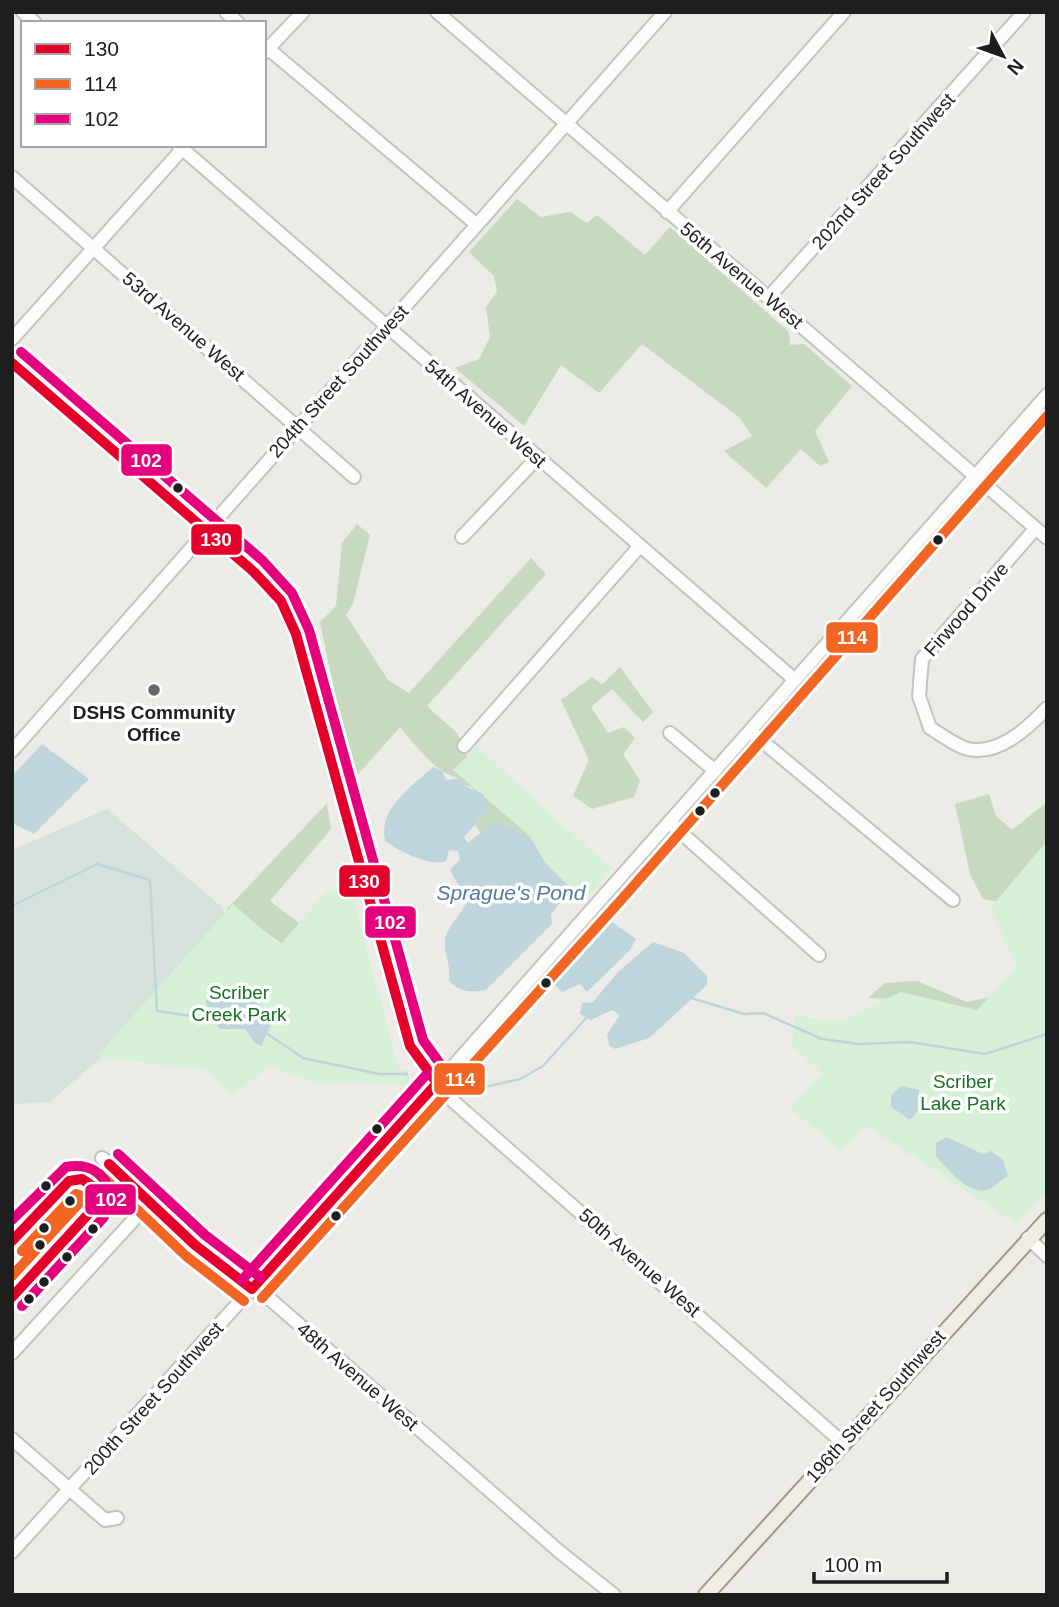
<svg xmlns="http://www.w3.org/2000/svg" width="1059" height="1607" font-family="Helvetica,sans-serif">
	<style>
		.forest { fill: #c7d9bf }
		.wetland { fill: #d6e2db }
		.park { fill: #d7f0d8 }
		.water { fill: #bed5dc }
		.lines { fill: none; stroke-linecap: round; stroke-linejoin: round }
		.stream { stroke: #bed5dc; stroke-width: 2.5 }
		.minor-casing { stroke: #c3c3c1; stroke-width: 16 }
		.major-casing { stroke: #a09986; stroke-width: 18 }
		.minor { stroke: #fcfcfb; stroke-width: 12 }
		.major { stroke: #efece5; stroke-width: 14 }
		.bus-1-casing { stroke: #fff; stroke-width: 16 }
		.bus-2-casing { stroke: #fff; stroke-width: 16 }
		.bus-3-casing { stroke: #fff; stroke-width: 16 }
		.bus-1 { stroke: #e4002b; stroke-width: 10 }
		.bus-2 { stroke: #f26522; stroke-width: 10 }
		.bus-3 { stroke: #e5007d; stroke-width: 10 }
		.bus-dot { fill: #1e1e1e; stroke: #fff; stroke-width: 2.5 }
		.poi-dot { fill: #666664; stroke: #fff; stroke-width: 2.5 }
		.labels { text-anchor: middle; stroke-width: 7; stroke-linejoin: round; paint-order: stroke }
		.street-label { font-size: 19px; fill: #1e1e1e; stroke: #fff }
		.poi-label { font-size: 19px; font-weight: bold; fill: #1e1e1e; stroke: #fff }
		.park-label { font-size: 19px; fill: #167321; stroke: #fff }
		.water-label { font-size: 21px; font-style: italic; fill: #5379a5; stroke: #fff }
		.line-badge { stroke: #fff; stroke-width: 2.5 }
		.badge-label { font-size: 19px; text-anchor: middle; font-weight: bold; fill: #fff }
	</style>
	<rect width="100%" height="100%" fill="#ecebe7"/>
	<!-- forest -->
	<path class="forest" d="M517 199 541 217 570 212 587 223 597 215 645 255 670 227 789 332 790 345 804 344 852 386 815 431 829 462 820 466 801 449 766 488 724 451 752 436 740 418 642 344 599 393 561 365 524 426 455 368 479 359 490 337 486 307 497 292 494 276 469 252Z
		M357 524 370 535 353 604 346 615 388 680 409 693 531 558 546 574 427 706 458 734 470 764 531 838 504 824 493 823 481 834 475 825 489 809 472 787 463 785 460 778C437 776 415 744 400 727L353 780 320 622 336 606 342 543Z
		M620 667 653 712 643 722 612 689 591 707 608 733 624 727 635 738 623 754 640 781 634 797 592 809 573 796 589 760 561 700 592 677 602 684Z
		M989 794 996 816 1012 830 1047 802V996L987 1017 900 999 868 998 885 983 917 981 967 1002 1013 992 1037 909 983 899 970 874 955 804Z
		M327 803 331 829 270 901 299 923 307 972 281 943 259 927 231 930 226 910Z"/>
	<!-- wetland -->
	<path class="wetland" d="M107 809 223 908 229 947 351 1060 406 1071 410 1079 340 1080 201 1055 105 1054 50 1102 12 1104V850Z"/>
	<!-- park -->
	<path class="park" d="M477 747 612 869 585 900 546 864 531 837 453 770Z
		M1047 841V1191L1016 1224 867 1126 841 1152 790 1108 822 1073 792 1046 795 1016 841 1021 901 992 977 1010 1017 966 990 908Z
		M349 882 397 1064 413 1087 359 1082 320 1085 269 1067 232 1096 207 1071 97 1056 233 904 280 945 324 894Z"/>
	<!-- water -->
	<path class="water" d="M42 744 89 779 34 834 12 823V776Z
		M433 767 442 771 446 780 461 778 463 785 483 794 489 809 464 837 468 843 492 823 504 824 531 838 546 864 575 892 571 899 562 900 551 914 552 924 486 990C470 993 461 992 449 981 451 966 444 954 445 940 447 926 462 915 467 900L450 870 460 859 458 851 449 850 446 861C429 867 399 851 385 841 378 809 411 787 433 767Z
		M611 921 636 939 630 950 587 992 580 984 562 992 550 980 602 925Z
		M653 942 684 953 707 976V985L649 1038 615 1049 609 1045 607 1034 620 1015 612 1010 591 1020 580 1014 582 1003 593 1002 618 972Z
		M236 995 257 1003 275 1017 261 1046 255 1043 245 1029H219L205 1000Z
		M901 1086 919 1090 918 1111 910 1120 891 1107V1095Z
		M946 1137 983 1154 991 1151 1003 1160 1008 1176C1001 1179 996 1186 990 1189 971 1198 946 1168 936 1156V1143Z"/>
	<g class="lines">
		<!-- stream -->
		<path class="stream" d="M12 906 97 864 150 880 157 1011 213 1019
			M688 997 744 1014 763 1013 822 1039 858 1044 910 1042 985 1054 1047 1034
			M266 1033 303 1058 379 1074H407
			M468 1091 520 1079 543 1066 587 1017"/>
		<defs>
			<path id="minor" d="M23 12 35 23
				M226 12 238 23
				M437 12 1047 538
				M264 45 476 224
				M264 53 303 12
				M178 145 795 680
				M12 177 354 477
				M667 212 844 12
				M769 297 1024 12
				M12 339 186 145
				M12 363 254 572 281 601 296 634 410 1046 454 1102 842 1442
				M1035 529 922 659 919 696 930 728C941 734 955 746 968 749 998 756 1028 728 1047 708
				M462 537 538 457
				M750 731 953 900
				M670 733 715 771
				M464 746 639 547
				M12 751 665 12
				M670 823 819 955
				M102 1158 233 1277 271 1300 561 1553 614 1595
				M1028 1238 1047 1256
				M12 1353 149 1203
				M12 1439 105 1520 117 1518
				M12 1552 426 1097 1047 395"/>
			<path id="major" d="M706 1595 1047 1220"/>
		</defs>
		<!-- minor casing -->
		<use href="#minor" class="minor-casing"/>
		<!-- major casing -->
		<use href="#major" class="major-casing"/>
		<!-- minor -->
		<use href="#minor" class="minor"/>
		<!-- major -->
		<use href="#major" class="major"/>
		<defs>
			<path id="bus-1" d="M12 363 254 572 281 601 296 634 410 1046 437 1083
				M109 1164 195 1245 252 1289
				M12 1241 69 1181 82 1179 94 1187 98 1199 93 1209 12 1297
				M252 1289 437 1083"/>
			<path id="bus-2" d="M100 1174 186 1256 244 1301
				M12 1276 81 1201 82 1196 76 1194 22 1251
				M262 1298 622 899 1047 416"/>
			<path id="bus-3" d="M21 352 263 561 292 593 309 630 423 1040 448 1075
				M118 1154 205 1235 260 1277
				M12 1220 66 1167C90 1163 104 1172 112 1196L104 1217 22 1306
				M242 1280 427 1074"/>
		</defs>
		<!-- bus-1 casing -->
		<use href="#bus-1" class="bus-1-casing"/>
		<!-- bus-2 casing -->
		<use href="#bus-2" class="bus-2-casing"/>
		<!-- bus-3 casing -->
		<use href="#bus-3" class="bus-3-casing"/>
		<!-- bus-1 -->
		<use href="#bus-1" class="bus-1"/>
		<!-- bus-2 -->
		<use href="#bus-2" class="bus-2"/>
		<!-- bus-3 -->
		<use href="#bus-3" class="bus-3"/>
	</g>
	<!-- markers -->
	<g class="bus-dot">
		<circle cx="178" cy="488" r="6"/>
		<circle cx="938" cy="540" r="6"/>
		<circle cx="715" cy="793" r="6"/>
		<circle cx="700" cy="811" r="6"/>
		<circle cx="546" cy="983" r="6"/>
		<circle cx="377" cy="1129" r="6"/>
		<circle cx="46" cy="1186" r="6"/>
		<circle cx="70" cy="1201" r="6"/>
		<circle cx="336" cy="1216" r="6"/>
		<circle cx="44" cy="1228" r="6"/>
		<circle cx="93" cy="1229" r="6"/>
		<circle cx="40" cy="1245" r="6"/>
		<circle cx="67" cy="1257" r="6"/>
		<circle cx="44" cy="1282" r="6"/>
		<circle cx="29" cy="1299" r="6"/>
	</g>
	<circle class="poi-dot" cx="154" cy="690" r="7"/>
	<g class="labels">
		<!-- street labels -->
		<g class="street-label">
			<text transform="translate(883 171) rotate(-48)" y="7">202nd Street Southwest</text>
			<text transform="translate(742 275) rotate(40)" y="7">56th Avenue West</text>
			<text transform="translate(184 326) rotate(41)" y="7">53rd Avenue West</text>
			<text transform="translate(338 381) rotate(-48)" y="7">204th Street Southwest</text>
			<text transform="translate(486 413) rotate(41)" y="7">54th Avenue West</text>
			<text transform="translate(966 609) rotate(-49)" y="7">Firwood Drive</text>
			<text transform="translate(640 1262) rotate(41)" y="7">50th Avenue West</text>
			<text transform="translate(358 1376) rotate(41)" y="7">48th Avenue West</text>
			<text transform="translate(153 1398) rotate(-48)" y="7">200th Street Southwest</text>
			<text transform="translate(875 1406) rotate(-48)" y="7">196th Street Southwest</text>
		</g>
		<!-- poi labels -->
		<g class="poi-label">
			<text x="154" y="719">DSHS Community<tspan x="154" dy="22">Office</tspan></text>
		</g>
		<!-- park labels -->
		<g class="park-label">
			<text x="239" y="999">Scriber<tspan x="239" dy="22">Creek Park</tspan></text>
			<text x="963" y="1088">Scriber<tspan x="963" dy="22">Lake Park</tspan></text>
		</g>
		<!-- water labels -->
		<g class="water-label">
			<text x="511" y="900">Sprague's Pond</text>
		</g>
	</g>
	<g class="line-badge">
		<rect x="120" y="443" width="53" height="34" rx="7" fill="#e5007d"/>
		<rect x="190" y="523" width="53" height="33" rx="7" fill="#e4002b"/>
		<rect x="825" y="621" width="54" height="33" rx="7" fill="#f26522"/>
		<rect x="338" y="864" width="53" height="34" rx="7" fill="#e4002b"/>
		<rect x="364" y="905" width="53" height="34" rx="7" fill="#e5007d"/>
		<rect x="433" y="1062" width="53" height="34" rx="7" fill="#f26522"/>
		<rect x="84" y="1183" width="53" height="33" rx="7" fill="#e5007d"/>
	</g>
	<g class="badge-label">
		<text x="146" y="467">102</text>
		<text x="216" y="546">130</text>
		<text x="852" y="644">114</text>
		<text x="364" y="888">130</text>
		<text x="390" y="929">102</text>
		<text x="460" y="1086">114</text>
		<text x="111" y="1206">102</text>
	</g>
	<!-- border -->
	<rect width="1059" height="1607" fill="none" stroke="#1e1e1e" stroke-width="28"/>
	<!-- legend -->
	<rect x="21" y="21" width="245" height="126" fill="#ffffff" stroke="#a5a5a5" stroke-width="2"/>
	<rect x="35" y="44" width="35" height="10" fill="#e4002b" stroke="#a5a5a5" stroke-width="2"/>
	<text x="84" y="56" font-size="21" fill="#1e1e1e">130</text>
	<rect x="35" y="79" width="35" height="10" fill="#f26522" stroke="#a5a5a5" stroke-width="2"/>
	<text x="84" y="91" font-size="21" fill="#1e1e1e">114</text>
	<rect x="35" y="114" width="35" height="10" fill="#e5007d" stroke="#a5a5a5" stroke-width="2"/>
	<text x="84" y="126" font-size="21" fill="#1e1e1e">102</text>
	<!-- north arrow -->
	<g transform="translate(1003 56) rotate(131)" stroke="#ffffff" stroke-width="5" paint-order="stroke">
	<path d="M0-5L12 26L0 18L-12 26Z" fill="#1e1e1e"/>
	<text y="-10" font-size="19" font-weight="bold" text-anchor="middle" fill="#1e1e1e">N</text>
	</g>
	<!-- scale -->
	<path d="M814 1572v10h133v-10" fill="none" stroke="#1e1e1e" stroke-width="3.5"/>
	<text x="824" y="1572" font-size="21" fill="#1e1e1e" stroke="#ffffff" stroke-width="5" paint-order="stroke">100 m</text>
</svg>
